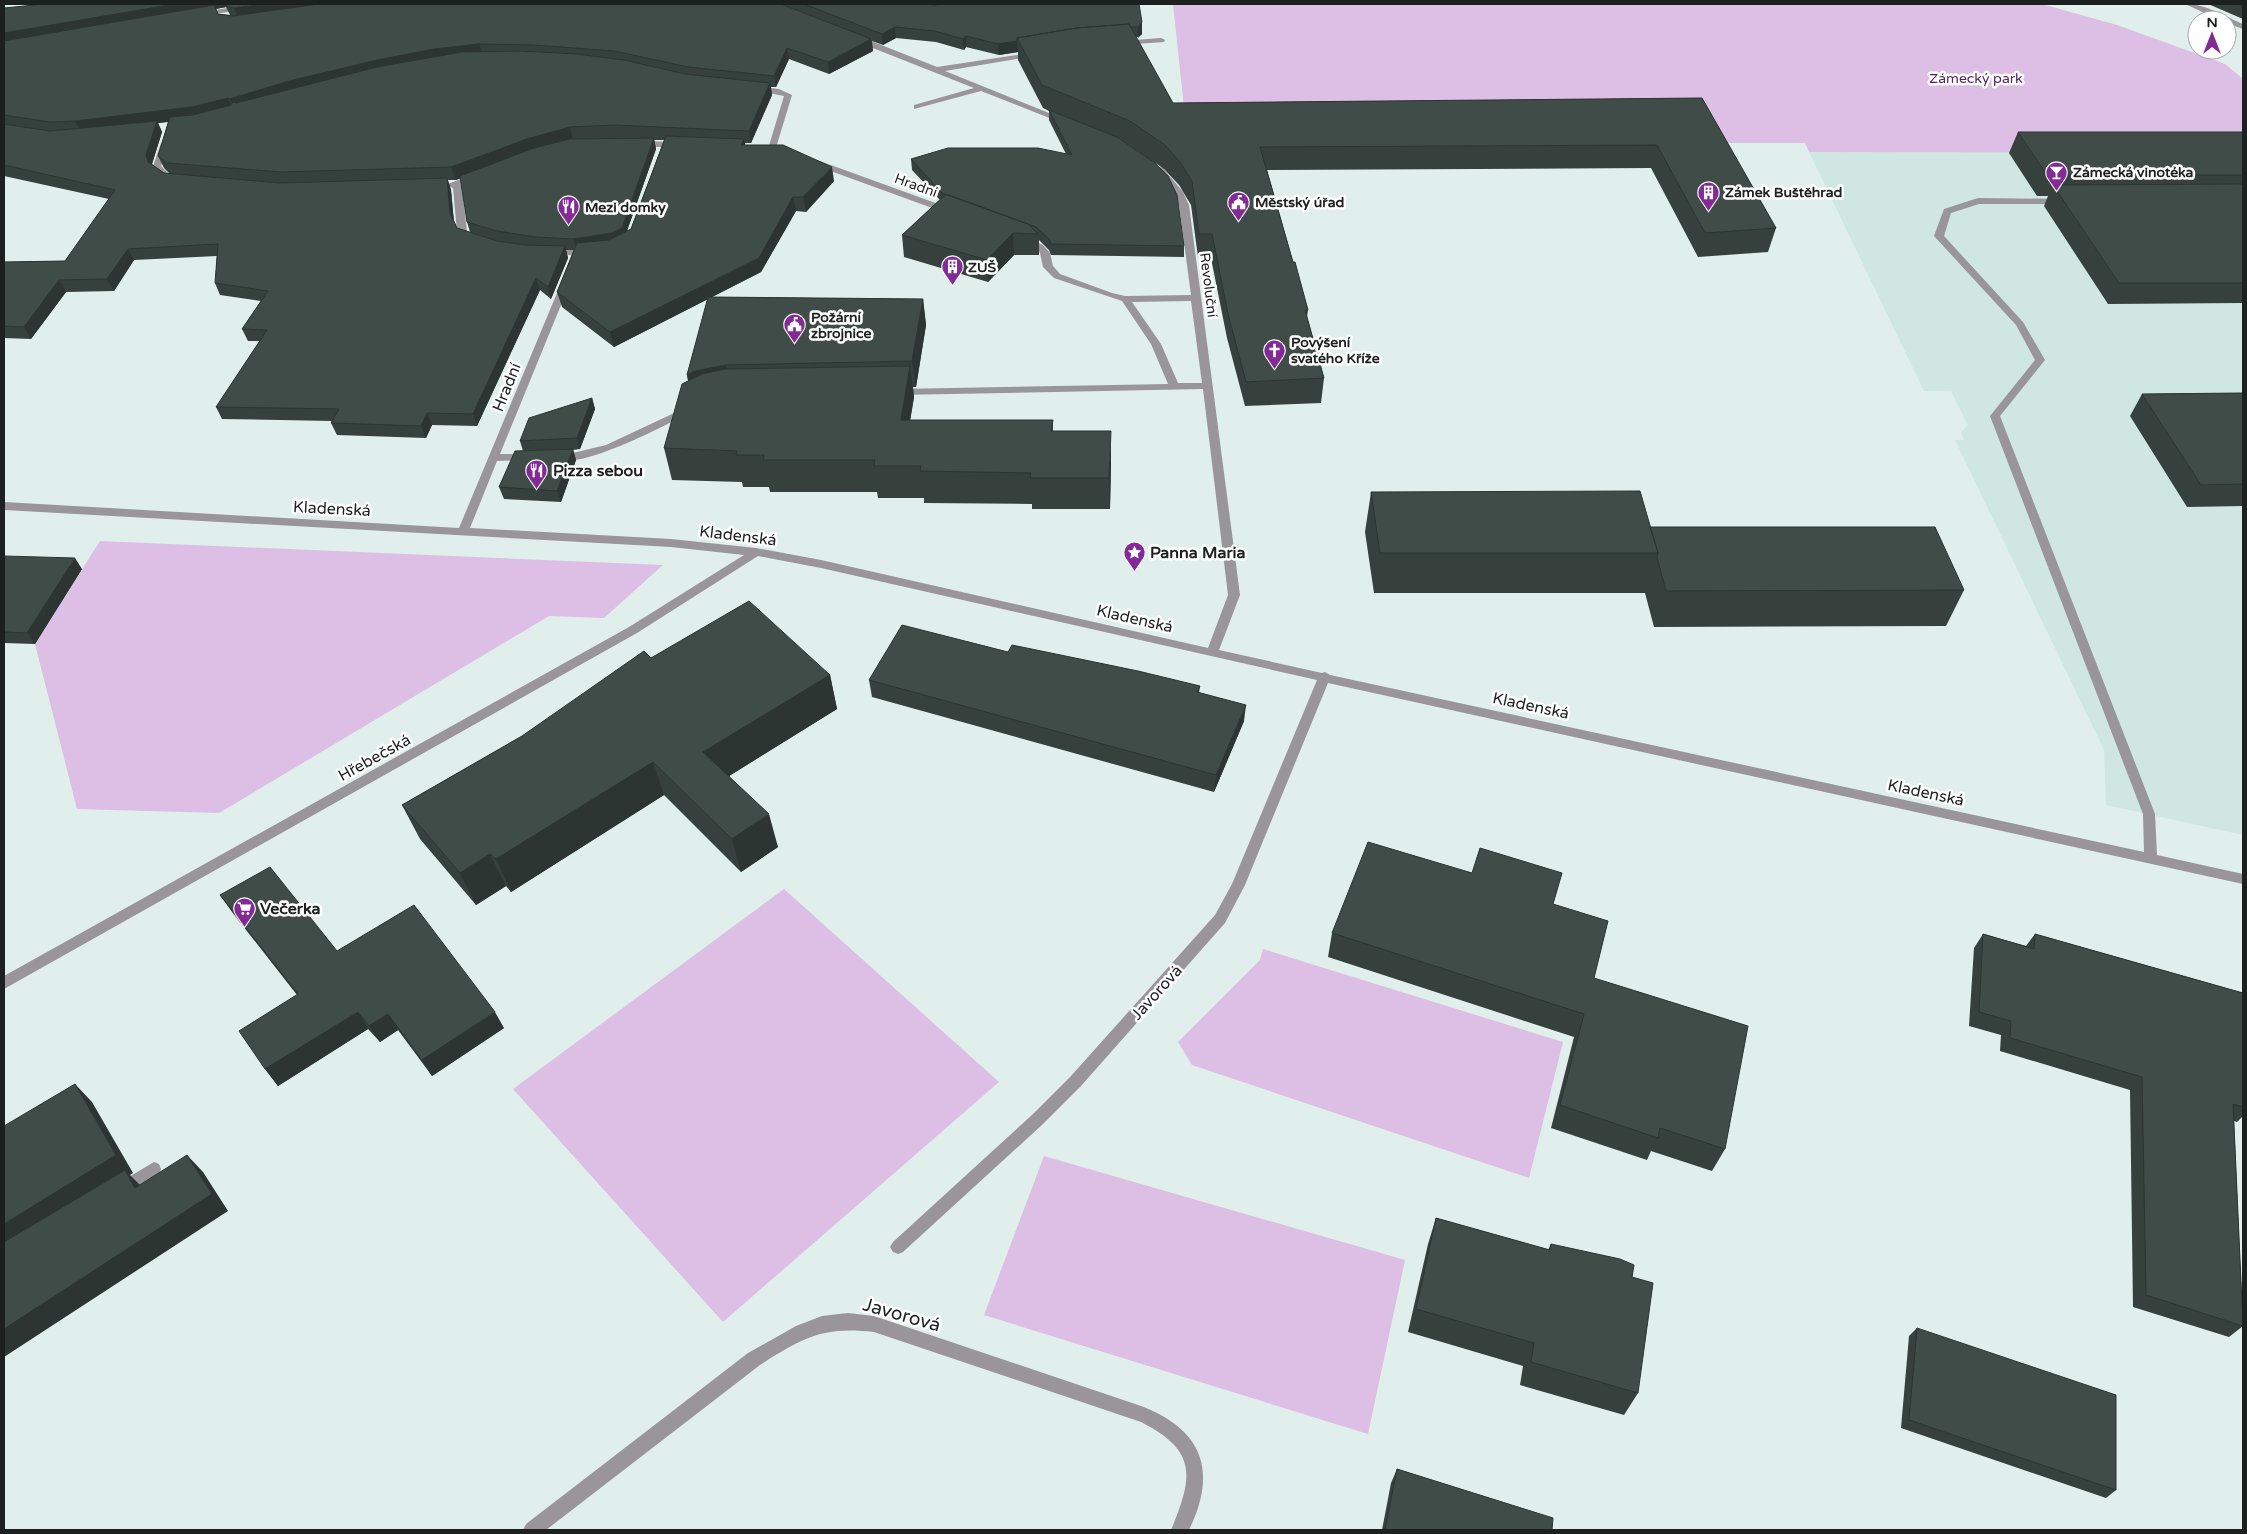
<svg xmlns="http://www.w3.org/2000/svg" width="2247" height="1534" font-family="'Varela Round',sans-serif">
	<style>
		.built { fill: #cfe7e0 }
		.green { fill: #ddbee4 }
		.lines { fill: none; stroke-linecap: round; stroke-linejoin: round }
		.minor { fill: #999599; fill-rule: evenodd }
		.wall { fill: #36413e; fill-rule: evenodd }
		.shaded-wall { fill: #2c3532 }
		.building { fill: #3f4c48; stroke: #2c3532 }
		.labels { text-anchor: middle; stroke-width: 5; stroke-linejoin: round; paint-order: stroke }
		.far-park-label { font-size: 14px; fill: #54255f; stroke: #fff }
		.far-poi-label { font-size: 14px; font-weight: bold; fill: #1c211f; stroke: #fff; text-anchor: start }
		.far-street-label { font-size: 14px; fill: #1c211f; stroke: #fff }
		.street-label { font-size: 16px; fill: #1c211f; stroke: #fff }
		.poi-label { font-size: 16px; font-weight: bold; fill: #1c211f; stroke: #fff; text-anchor: start }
		.near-street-label { font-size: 19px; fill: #1c211f; stroke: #fff }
	</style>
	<rect width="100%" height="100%" fill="#e0efeb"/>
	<!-- built -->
	<path class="built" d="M1809 152 2243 153V835L2106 805 2104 750 1955 440H1964L1961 432 1968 425 1951 391H1924Z"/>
	<!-- green -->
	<path class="green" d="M1173 4H2042L2117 25 2225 64 2243 79V153L1809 152 1805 143H1707L1186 126Z
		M100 541 663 565 604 618 549 616 219 813 77 809 35 644Z
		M784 889 999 1082 723 1322 513 1089Z
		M1263 949 1563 1042 1529 1178 1192 1065 1178 1042 1260 960Z
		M1044 1156 1405 1260 1368 1434 984 1315Z"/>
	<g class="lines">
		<!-- minor -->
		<path class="minor" d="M253 4H270L266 6 202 16 198 14 202 12Z
			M2185 4C2204 3 2226 17 2243 24V29L2227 23V20H2220Z
			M855 37H861L937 67 1037 52V56H1034L945 71 1069 121 1062 123 981 91 914 109V105L974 88 855 41Z
			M1161 38 1165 40 1164 42 1121 45 1117 43 1121 41Z
			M753 86 779 89 792 95 775 151 768 149 784 96 753 90Z
			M165 140 169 143 161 166 174 179 170 182 155 172 153 166 161 143Z
			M640 141 680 142 684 145 680 148 637 146 636 144Z
			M817 160 952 209 954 211 946 213 814 165 813 163Z
			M1160 167 1163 168 1183 192 1189 205 1240 595 1219 650 1322 673 1325 672 1330 675 2144 852 2143 814 1990 416 2035 360 2016 325 1934 236 1944 209 1978 198 2065 199V203L2062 204H1979L1951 213 1944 236 2023 322 2045 360 2000 416 2155 814 2157 855 2243 874V884L1328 683 1245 885 1225 923 1081 1086 1043 1124 903 1252 898 1254 893 1252 890 1247 893 1242 1033 1114 1071 1076 1215 915 1232 884 1317 680 821 568 758 556 637 633 4 989V976L629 627 744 555 671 547 4 510V502L459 528 562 281 565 280 570 283 500 454H530L535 457 530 460 497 461 470 528 671 539 756 548 821 560 1208 648 1228 595 1203 389 897 395 892 392 897 389 1168 384 1151 344 1122 301 1054 278 1043 267 1040 253 1037 249 1019 239 1024 236 1043 245 1050 253 1053 266 1060 274 1112 293 1125 296 1191 295 1179 205 1175 193 1156 170ZM1191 301 1202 383H1178L1161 344 1132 302Z
			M474 174 481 176 462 186 467 232 476 241 471 244 462 238 457 232 453 188 445 185Z
			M550 249 590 250 595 253 590 256 547 254 545 252Z
			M687 407 691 408V412C670 423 572 475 555 457L560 454 577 452 606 445Z
			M154 1162 159 1164 161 1169 159 1174 127 1194 122 1196 117 1194 114 1189 117 1184Z
			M848 1313 874 1316 1144 1407C1204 1432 1217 1472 1189 1530H1171C1193 1477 1198 1451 1141 1422L874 1332C823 1326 802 1338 760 1365L546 1530H523L526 1524 748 1353 796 1326 822 1316Z"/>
	</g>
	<!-- wall -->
	<path class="wall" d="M45 4H1139L1142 34 1136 38 1173 103 1702 98 1776 228 1768 252 1698 257 1651 168 1267 170 1293 262 1308 310 1307 317 1324 378 1321 403 1245 406 1227 338 1211 258 1198 257 1191 205 1179 185 1164 169 1154 162 1184 246V257L1051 255 1049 250 1039 240V255H1014L988 282 904 257 902 235 940 200 912 170 911 159 1066 154 1049 120V111L1043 108 1018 60V52L999 55 966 47 964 50 936 42 896 38 883 45 872 41 873 51 829 74 789 59 776 87H771L772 95 751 143H745V145L834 181 806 212 796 211 761 272 712 297 923 299 926 325 916 387H913L914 397 910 420H1053V431L1111 463 1110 509H1032V504L924 503V498H878L877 492H770L769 487H743L742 482 672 480 664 448 688 381 687 375 708 299 614 347 562 307 557 292 574 250H566L568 258 551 299 540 290 477 426 432 425 426 438 337 435 331 423 332 421 222 419 216 407 260 341H248L242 329 261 301 220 295 215 283 217 256 134 260 114 291 66 292 31 339 4 338V262L65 261 109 199 4 176V8ZM226 7 230 15 218 14 216 9ZM168 122 158 156 164 168 170 174 164 173 152 164 162 132 158 123ZM654 140H664L631 229 627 231 656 149ZM1127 143 1130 145 1153 161ZM461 178 467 222 470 232 457 228 454 221 451 190 448 180H456Z
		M2208 4H2243V19Z
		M2018 132H2243V303L2108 304 2044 206 2048 196H2037L2009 153Z
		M2243 393V506L2187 507 2130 416 2142 394Z
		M592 398 595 409 580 449 573 450 576 460 561 502 504 499 499 487 523 451 520 441Z
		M1371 492 1650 527 1964 590 1946 626 1654 627 1645 593H1374L1365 532Z
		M4 556 82 569 35 644 4 643Z
		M1008 652 1200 686 1199 693 1244 721 1214 792 872 697 869 680Z
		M651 658 830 675 837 709 729 776 778 847 741 872 664 795 511 892 506 886 476 905 420 839 402 805 522 736Z
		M220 895 337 951 504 1028 432 1076 398 1030 380 1042 368 1029 278 1086 265 1069 297 995 232 912Z
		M1332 933 1594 978 1725 1149 1712 1171 1651 1151 1647 1160 1551 1128 1574 1037 1328 957Z
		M1983 934 2026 946 2035 934 2243 993V1116L2237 1122 2234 1121 2243 1326 2229 1337 2133 1307 2130 1090 2000 1051 2001 1035 1969 1026 1974 948Z
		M1436 1218 1548 1250 1551 1244 1632 1277 1638 1393 1624 1415 1520 1385 1523 1366 1408 1332 1428 1244Z
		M1917 1328 2116 1490 2106 1498 1901 1428 1909 1336Z
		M1397 1469 1552 1530H1382L1391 1483Z"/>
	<!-- shaded-wall -->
	<path class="shaded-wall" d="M175 4H244L4 45V33Z
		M265 4H352L238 19 234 8Z
		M1142 22V34L1138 38V27Z
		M895 27 896 38 883 45 882 34Z
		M966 36V47L964 50 963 39Z
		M871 39 873 51 829 74 828 62Z
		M1017 41 1018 52 999 55 998 44Z
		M479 44 483 55 235 110 230 99 289 81 377 60 434 49Z
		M787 48 789 59 776 87 774 76Z
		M770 83 772 95 751 143 749 131Z
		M228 98 233 109 198 118 158 123 162 132 151 167 81 132 75 121Z
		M570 127 573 140 530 151 456 180 451 167 527 139Z
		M654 138 656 149 624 239 577 250 573 239Z
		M744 139 747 153 741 145Z
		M832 167 834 181 806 212 803 197Z
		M447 178 451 190 454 225 450 213Z
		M793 197 796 211 761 272 614 347 610 332Z
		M1013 233 1014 255 988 282 987 260Z
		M565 246 568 258 551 299 548 287Z
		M128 249 134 260 114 291 107 279Z
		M536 278 540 290 477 426 473 414Z
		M59 280 66 292 31 339 24 327Z
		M923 299 926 325 916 387 912 361Z
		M726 365 732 391 693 401 687 375 695 371Z
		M910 366 914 397 905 452 901 420Z
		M592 398 595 409 580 449 577 438Z
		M427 413 432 425 426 438 421 426Z
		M1111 431V463L1110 509 1109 478Z
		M573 449 576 460 561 502 557 491Z
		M75 558 82 569 35 644 27 633Z
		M830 675 837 709 713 786 703 752Z
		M1246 705 1244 721 1214 792 1216 775Z
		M653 762 664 795 511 892 496 859Z
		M769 814 778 847 741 872 732 839Z
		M490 854 506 886 476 905 460 873Z
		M358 1012 368 1029 278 1086 265 1069Z
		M495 1012 504 1028 432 1076 422 1060Z
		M388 1014 398 1030 380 1042 369 1026Z
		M75 1084 92 1102 133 1173 130 1175 142 1187 4 1252V1224Z
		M187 1155 203 1172 228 1211 4 1357V1329Z"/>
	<!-- building -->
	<path class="building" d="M45 4H175L4 33V8Z
		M226 4H265L234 8 226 6Z
		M319 4H781L871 39 828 62 787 48 774 76 688 67 615 51 533 45 479 44 434 49 377 60 289 81 230 99 228 98 192 107 75 121 50 122 4 115V41L214 5 218 14 233 16Z
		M804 4H925L934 5 945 4H1139L1142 22 1138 27H1130L1129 24 1076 28 1017 38V41L998 44 966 36 963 39 935 31 895 27 882 34Z
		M2237 4H2243V6Z
		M1129 24 1173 103 1702 98 1776 228 1705 233 1657 145 1260 147 1293 262H1295L1308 310H1305L1324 378 1246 382 1228 314 1212 234H1199L1192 181 1180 162 1165 145 1130 121 1042 85 1017 38 1076 28Z
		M520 51 577 54 624 60 685 74 770 83 749 131 614 125 570 127 527 139 451 167 281 172 167 163 158 156 170 117 193 115 231 105 233 102 236 103 377 67 462 52Z
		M1049 110 1117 137 1154 162 1168 176 1177 195 1184 246 1051 244 1049 239 1036 227 942 193 911 159 948 148H1038L1072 155Z
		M157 121 146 155 148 162 164 173 281 183 447 178 450 213 457 228 497 241 525 245 565 246 548 287 536 278 473 414 427 413 421 426 331 423 339 409 216 407 267 330 242 329 268 291 215 283 218 244 128 249 107 279 59 280 24 327 4 326V262L65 261 115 190 4 165V124L50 131Z
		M2018 132H2243V175H2047Z
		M666 136 744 139 741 145H783L832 167 803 197H793L759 258 610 332 557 292 577 243 609 240 631 229Z
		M654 138 622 228 612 233 573 239 535 237 497 231 467 222 460 176 534 148 570 139Z
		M2243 184V283H2119L2053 185Z
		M946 194 1028 224 1038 234 1013 233 987 260 902 235Z
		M708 297 923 299 912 361 726 365 695 371 687 375Z
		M910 366 901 420H1053L1051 431H1111L1109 478H1030L1031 473 920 471 921 466H874L875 460H763L764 455H736L737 451 664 448 682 384 702 374 725 369Z
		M2243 393V484L2201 485 2142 394Z
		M592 398 577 438 520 441 529 418Z
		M573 449 557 491 499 487 515 451Z
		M1640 491 1658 553H1380L1371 492Z
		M1650 527H1935L1964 590 1666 591 1657 557 1658 553Z
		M4 556 75 558 27 633 4 632Z
		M749 601 830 675 703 752 769 814 732 839 653 762 496 859 490 854 460 873 402 805 522 736 644 651 651 658Z
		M902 625 1008 652 1012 645 1138 671 1200 686 1197 692 1246 705 1216 775 869 680Z
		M1368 842 1472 873 1480 848 1562 873 1553 904 1608 921 1594 978 1748 1026 1725 1149 1660 1128 1658 1138 1560 1105 1584 1014 1332 933Z
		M270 867 337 951 414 905 495 1012 422 1060 388 1014 369 1026 358 1012 265 1069 239 1031 298 994 220 895Z
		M1983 934 2034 949 2035 934 2243 993V1107L2233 1104 2243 1326 2146 1295 2142 1077 2010 1038 2011 1021 1979 1012Z
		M75 1084 116 1155 4 1224V1126Z
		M187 1155 212 1194 4 1329V1242L125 1170 135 1188Z
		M1436 1218 1550 1250 1551 1244 1620 1259 1634 1265 1632 1277 1653 1283 1638 1393 1531 1362 1534 1343 1416 1309Z
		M1917 1328 2116 1395V1490L1909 1420Z
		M1397 1469 1553 1518 1552 1530H1385Z"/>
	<!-- icons -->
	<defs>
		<symbol id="bar-pin" viewBox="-11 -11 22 30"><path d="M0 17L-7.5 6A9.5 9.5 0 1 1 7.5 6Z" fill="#832a97" stroke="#fff"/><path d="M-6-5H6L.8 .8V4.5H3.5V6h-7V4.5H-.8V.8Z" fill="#fff"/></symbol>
		<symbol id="building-pin" viewBox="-11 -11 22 30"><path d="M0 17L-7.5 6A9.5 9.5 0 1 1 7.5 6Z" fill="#832a97" stroke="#fff"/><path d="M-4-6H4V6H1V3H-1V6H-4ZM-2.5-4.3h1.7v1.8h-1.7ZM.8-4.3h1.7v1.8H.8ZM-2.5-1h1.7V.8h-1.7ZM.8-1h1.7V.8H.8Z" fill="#fff"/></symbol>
		<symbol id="civic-pin" viewBox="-11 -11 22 30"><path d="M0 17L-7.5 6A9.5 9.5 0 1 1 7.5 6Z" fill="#832a97" stroke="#fff"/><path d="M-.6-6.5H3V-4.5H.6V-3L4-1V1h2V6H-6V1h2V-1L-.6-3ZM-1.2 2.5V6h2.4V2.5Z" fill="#fff"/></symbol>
		<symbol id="restaurant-pin" viewBox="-11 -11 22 30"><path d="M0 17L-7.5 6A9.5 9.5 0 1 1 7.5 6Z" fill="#832a97" stroke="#fff"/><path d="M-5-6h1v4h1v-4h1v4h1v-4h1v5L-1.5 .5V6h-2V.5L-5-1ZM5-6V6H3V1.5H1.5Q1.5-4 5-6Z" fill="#fff"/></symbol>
		<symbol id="church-pin" viewBox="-11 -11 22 30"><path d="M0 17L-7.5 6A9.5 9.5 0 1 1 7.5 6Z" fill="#832a97" stroke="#fff"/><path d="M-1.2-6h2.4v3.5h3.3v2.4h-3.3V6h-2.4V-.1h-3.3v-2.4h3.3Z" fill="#fff"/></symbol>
		<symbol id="sight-pin" viewBox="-11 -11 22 30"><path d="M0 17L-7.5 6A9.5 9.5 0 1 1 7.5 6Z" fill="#832a97" stroke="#fff"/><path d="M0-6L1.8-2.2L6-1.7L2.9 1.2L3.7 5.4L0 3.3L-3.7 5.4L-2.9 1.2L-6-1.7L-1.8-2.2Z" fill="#fff"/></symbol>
		<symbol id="supermarket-pin" viewBox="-11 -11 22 30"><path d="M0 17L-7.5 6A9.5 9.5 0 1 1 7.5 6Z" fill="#832a97" stroke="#fff"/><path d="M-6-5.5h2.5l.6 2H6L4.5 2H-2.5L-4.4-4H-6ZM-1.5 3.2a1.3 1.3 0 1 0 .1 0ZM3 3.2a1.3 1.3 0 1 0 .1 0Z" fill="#fff"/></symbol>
	</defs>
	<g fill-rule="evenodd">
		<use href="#bar-pin" x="2044" y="160" width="25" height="34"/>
		<use href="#building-pin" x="1696" y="180" width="25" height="34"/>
		<use href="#civic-pin" x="1226" y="190" width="25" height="34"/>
		<use href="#restaurant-pin" x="556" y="194" width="25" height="34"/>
		<use href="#building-pin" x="940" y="254" width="25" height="34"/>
		<use href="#civic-pin" x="782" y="312" width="25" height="34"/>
		<use href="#church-pin" x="1262" y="338" width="25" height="34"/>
		<use href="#restaurant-pin" x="524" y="458" width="25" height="34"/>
		<use href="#sight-pin" x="1122" y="540" width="25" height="34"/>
		<use href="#supermarket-pin" x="232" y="896" width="25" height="34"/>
	</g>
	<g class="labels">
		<!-- far-park labels -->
		<g class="far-park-label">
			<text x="1976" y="83">Zámecký park</text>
		</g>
		<!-- far-poi labels -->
		<g class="far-poi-label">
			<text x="2073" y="177">Zámecká vinotéka</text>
			<text x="1725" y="197">Zámek Buštěhrad</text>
			<text x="1255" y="207">Městský úřad</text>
			<text x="585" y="212">Mezi domky</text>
			<text x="968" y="272">ZUŠ</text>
			<text x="811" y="322">Požární<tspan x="811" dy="16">zbrojnice</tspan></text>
			<text x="1291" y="347">Povýšení<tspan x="1291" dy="16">svatého Kříže</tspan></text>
		</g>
		<!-- far-street labels -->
		<g class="far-street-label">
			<text transform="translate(916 185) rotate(20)" y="5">Hradní</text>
			<text transform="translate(1209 285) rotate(83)" y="5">Revoluční</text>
		</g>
		<!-- street labels -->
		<g class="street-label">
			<text transform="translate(506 387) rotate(-68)" y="6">Hradní</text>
			<text transform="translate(332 508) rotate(3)" y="6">Kladenská</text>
			<text transform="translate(738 535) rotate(7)" y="6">Kladenská</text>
			<text transform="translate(1135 618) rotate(13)" y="6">Kladenská</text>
			<text transform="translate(1531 705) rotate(12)" y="6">Kladenská</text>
			<text transform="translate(374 757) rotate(-29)" y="6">Hřebečská</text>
			<text transform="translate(1926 792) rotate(12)" y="6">Kladenská</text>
			<text transform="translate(1156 992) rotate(-48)" y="6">Javorová</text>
		</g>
		<!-- poi labels -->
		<g class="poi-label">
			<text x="553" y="476">Pizza sebou</text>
			<text x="1150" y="558">Panna Maria</text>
			<text x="260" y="914">Večerka</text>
		</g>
		<!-- near-street labels -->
		<g class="near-street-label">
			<text transform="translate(902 1314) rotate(16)" y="7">Javorová</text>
		</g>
	</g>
	<!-- border -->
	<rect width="2247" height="1534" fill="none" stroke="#1c211f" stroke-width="10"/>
	<!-- north arrow -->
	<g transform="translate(2212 35)"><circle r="24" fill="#ffffff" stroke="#a4a6a5"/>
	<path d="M0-4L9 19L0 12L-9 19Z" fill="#832a97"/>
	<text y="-8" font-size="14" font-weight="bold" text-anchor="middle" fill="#1c211f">N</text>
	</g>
</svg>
